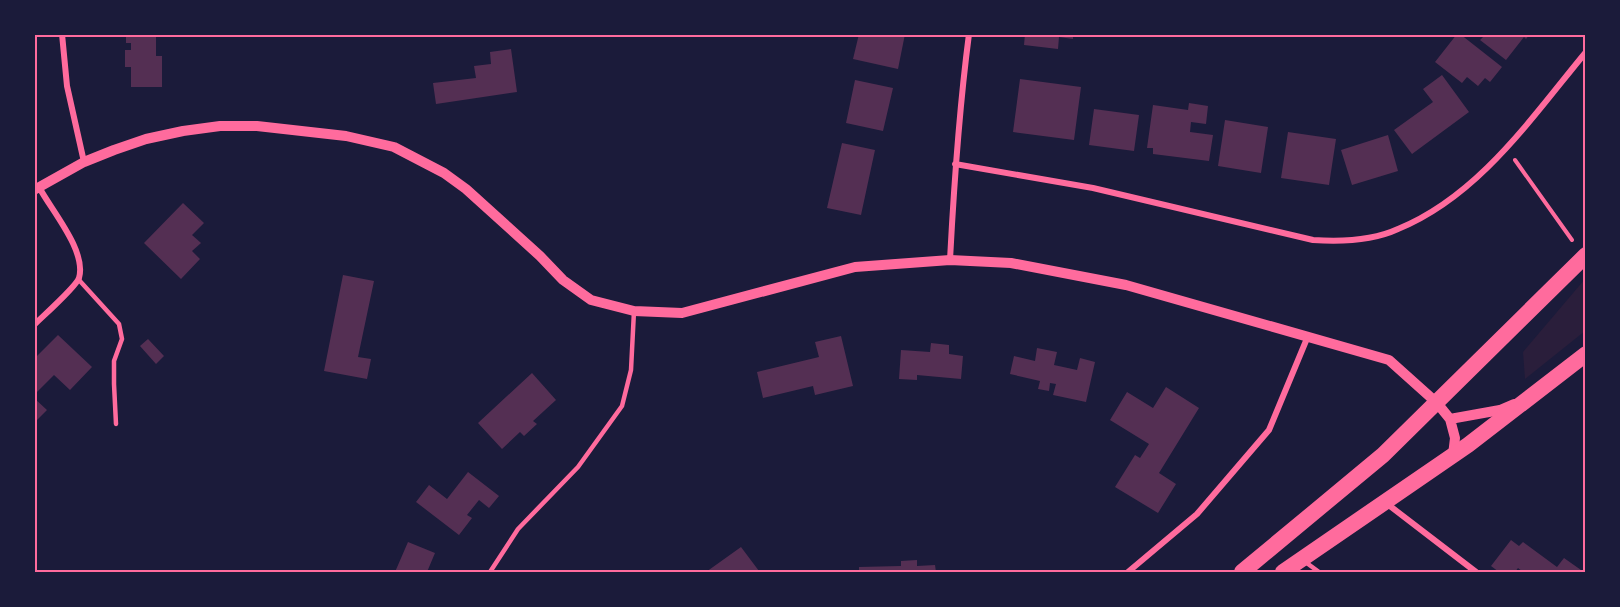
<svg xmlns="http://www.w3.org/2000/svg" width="1620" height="607" font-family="'Varela Round',sans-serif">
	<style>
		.green { fill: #2a1e3b }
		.building { fill: #542f53 }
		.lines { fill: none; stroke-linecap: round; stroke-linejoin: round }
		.path { stroke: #ff6b9d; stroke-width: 4 }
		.service { stroke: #ff6b9d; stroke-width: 4.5 }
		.minor { stroke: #ff6b9d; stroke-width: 6 }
		.tertiary { stroke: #ff6b9d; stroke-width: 10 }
		.trunk { stroke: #ff6b9d; stroke-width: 16 }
		.neatline { fill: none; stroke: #ff6b9d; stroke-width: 2 }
	</style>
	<rect width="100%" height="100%" fill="#1b1b3a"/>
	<!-- green -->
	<path class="green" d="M1585 279V331L1525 379 1523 352Z"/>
	<!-- building -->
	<path class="building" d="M126 34H156V56H162V87H131V67H125V50H131V43H126Z
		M859 34H905L898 69 853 59Z
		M1025 34H1073V39L1059 37 1058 49 1024 45Z
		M1457 34H1460L1502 67 1490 82 1485 78 1478 86 1467 77 1462 83 1435 62Z
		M1480 34H1530L1526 39 1524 37 1506 60 1480 40 1483 37Z
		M511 49 517 92 436 104 433 83 476 78 474 66 491 64 490 52Z
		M1442 75 1469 112 1412 154 1394 130 1433 102 1423 89Z
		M1020 79 1081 87 1074 140 1013 132Z
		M855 80 893 88 883 131 846 123Z
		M1189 103 1208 106 1206 124 1191 122 1190 132 1213 135 1209 161 1153 154V148H1147L1153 105 1188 110Z
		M1094 109 1139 115 1134 151 1089 145Z
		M1225 120 1268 127 1261 173 1218 166Z
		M1288 132 1336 139 1329 185 1281 178Z
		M1388 135 1398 171 1352 185 1341 150Z
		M842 143 875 150 861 215 827 208Z
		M183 203 204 223 192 235 201 243 192 251 200 259 181 279 144 243Z
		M343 275 374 281 358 357 371 359 367 379 324 371Z
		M58 335 92 367 70 390 54 375 34 395V359Z
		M841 336 853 386 815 395 813 386 763 398 757 372 819 357 815 342Z
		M148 339 164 356 156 364 140 346Z
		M931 343 949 345V354L963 356 961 379 917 375V380L899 379 901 350 930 352Z
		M1037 348 1057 352 1054 365 1077 370 1080 358 1095 362 1086 402 1053 395 1056 384 1050 383 1049 391 1038 389 1040 381 1010 374 1014 356 1035 361Z
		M532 373 556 400 533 421 537 424 524 436 520 432 502 449 478 423Z
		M1166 387 1199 408 1159 473 1176 484 1158 513 1115 487 1135 455 1140 458 1149 444 1110 420 1127 392 1153 408Z
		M34 398 47 410 34 423Z
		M468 472 499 496 489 508 479 500 467 515 472 518 459 535 416 502 429 485 447 499Z
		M1511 540 1519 546 1523 542 1557 567 1564 558 1581 570 1579 572H1523L1518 568 1515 572H1499L1491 566Z
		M408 542 435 553 427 572H395Z
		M741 547 759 571 757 572H706Z
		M917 560V566L935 565 936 572H859V567L901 566V561Z"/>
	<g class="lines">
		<!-- path -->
		<path class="path" d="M1515 160 1572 240"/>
		<!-- service -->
		<path class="service" d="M79 280 119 324 122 339 114 361V384L116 424
			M1304 561 1319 572
			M490 572 518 529 578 467 622 406 631 370 634 311"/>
		<!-- minor -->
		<path class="minor" d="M62 34 67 86 84 162
			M955 164 1093 188 1313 240C1342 242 1372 241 1398 229 1479 196 1532 117 1586 52
			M950 260C954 184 959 110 969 34
			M34 325C43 316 76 287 79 278 87 251 51 210 39 187
			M1386 503 1476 572
			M1128 572 1197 514 1269 430 1308 336"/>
		<!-- tertiary -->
		<path class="tertiary" d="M34 190 84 162 114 150 146 139 183 131 220 126H257L346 136 394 147 444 173 466 189 540 256 563 280 591 300 634 311 682 313 855 267 950 260 1011 263 1126 285 1389 360 1437 403 1450 419 1455 438 1453 455
			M1450 419 1500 410 1514 404"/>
		<!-- trunk -->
		<path class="trunk" d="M1242 572 1383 455 1586 255
			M1283 572 1468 445 1586 354"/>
	</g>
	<!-- border -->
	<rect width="1620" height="607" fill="none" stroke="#1b1b3a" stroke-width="72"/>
	<rect x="36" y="36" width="1548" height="535" class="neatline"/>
</svg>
